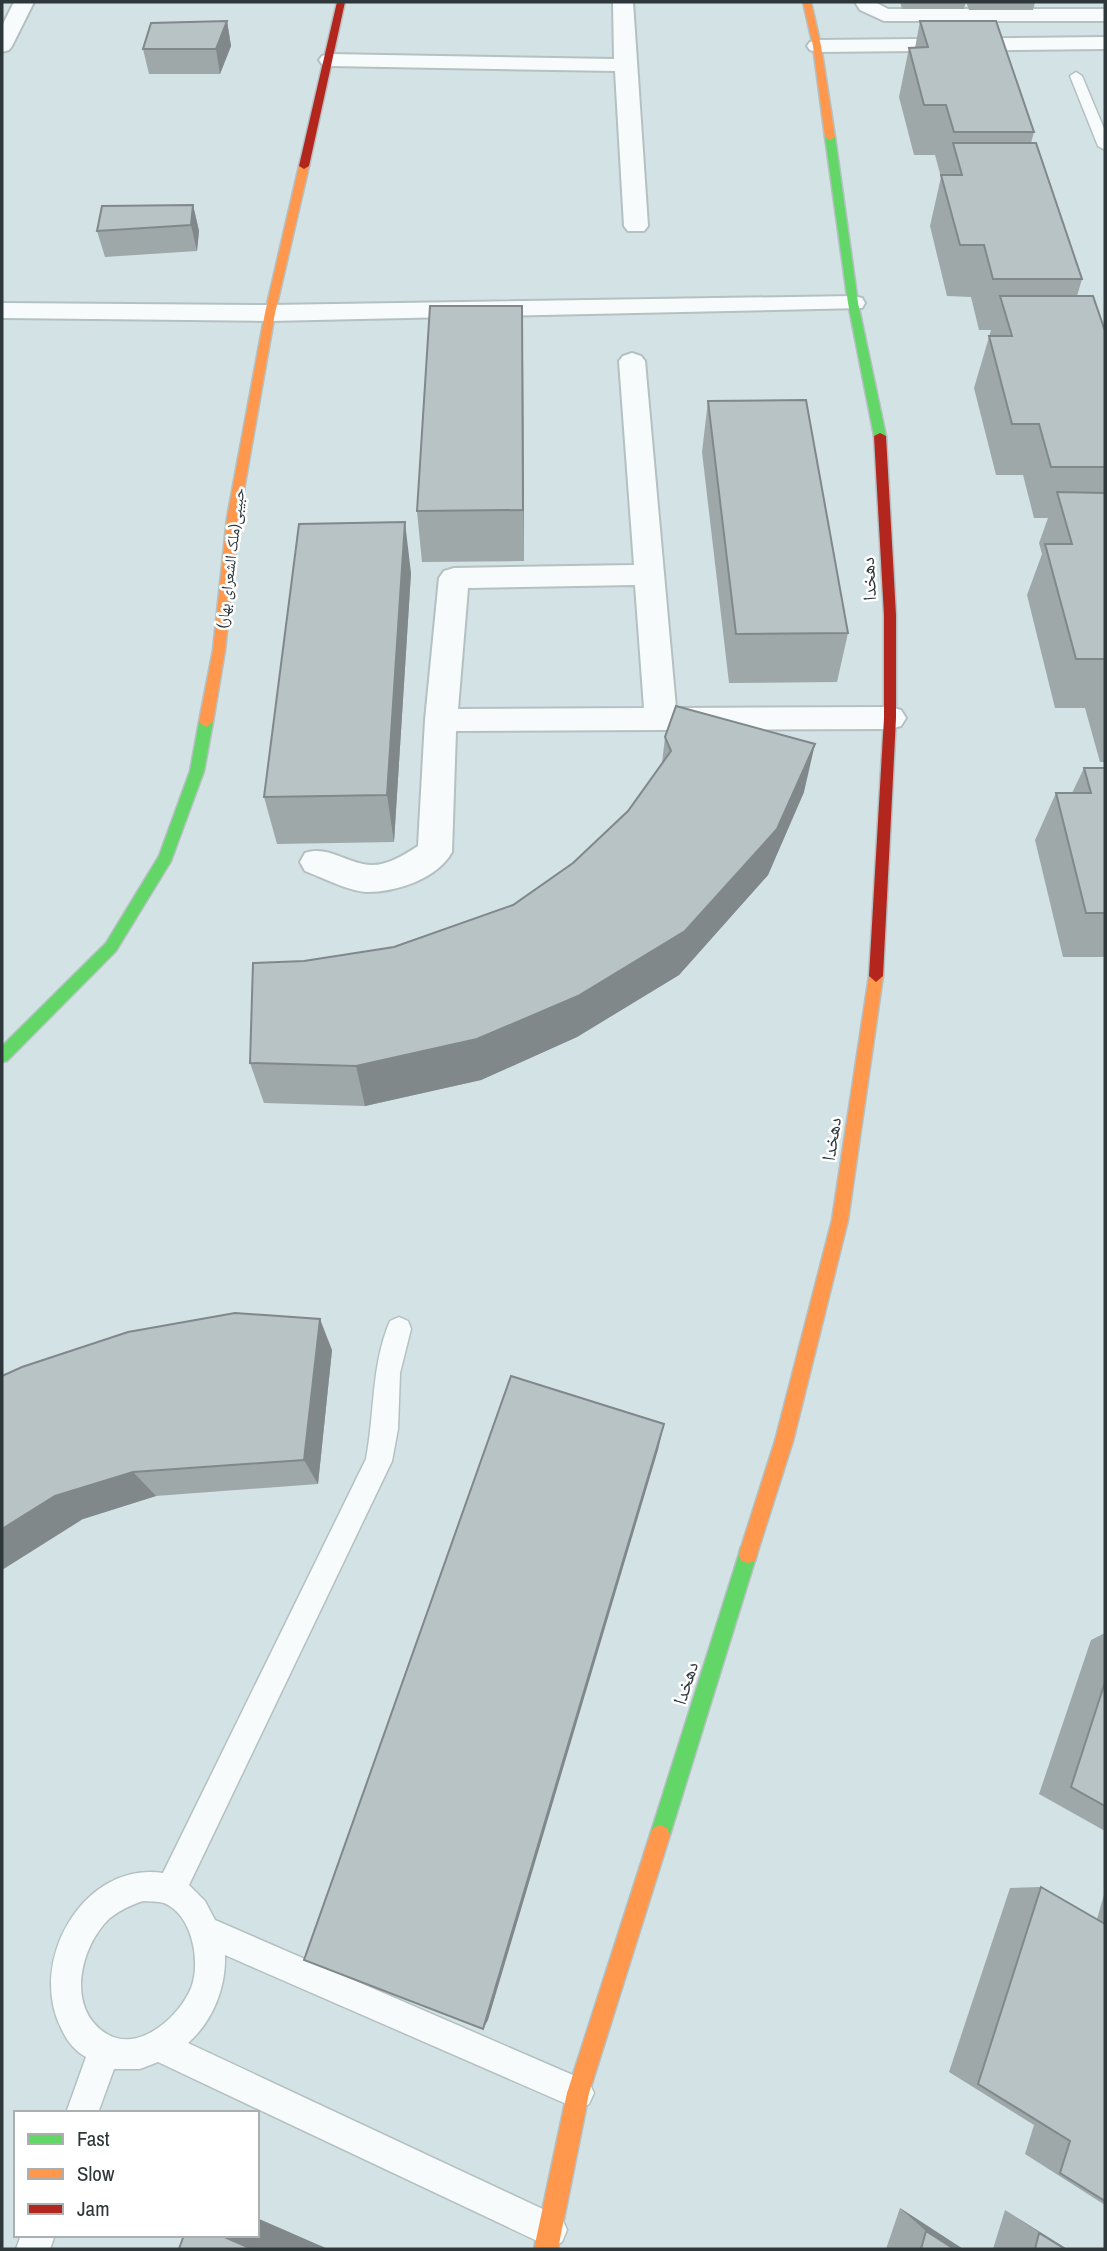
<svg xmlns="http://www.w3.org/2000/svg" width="1107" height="2251" font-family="'Archivo Narrow','Noto Naskh Arabic',sans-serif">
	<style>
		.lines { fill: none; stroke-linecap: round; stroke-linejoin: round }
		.lane-casing { stroke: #b4c0c2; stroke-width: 3 }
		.street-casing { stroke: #b4c0c2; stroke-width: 4 }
		.fast-casing { stroke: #b4c0c2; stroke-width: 3 }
		.slow-casing { stroke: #b4c0c2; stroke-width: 3 }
		.jam-casing { stroke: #b4c0c2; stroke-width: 3 }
		.lane { fill: #f8fbfb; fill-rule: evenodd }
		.street { fill: #f8fbfb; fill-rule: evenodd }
		.fast { fill: #63d668; fill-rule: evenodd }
		.slow { fill: #ff974d; fill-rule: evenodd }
		.jam { fill: #b3261e; fill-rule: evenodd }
		.wall { fill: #9ea8a9 }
		.shaded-wall { fill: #81888a }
		.building { fill: #b8c3c5; stroke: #81888a; stroke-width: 2 }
		.labels { text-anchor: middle; stroke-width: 5; stroke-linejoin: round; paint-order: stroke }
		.far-street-label { font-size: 16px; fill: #2e383a; stroke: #fff }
		.street-label { font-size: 19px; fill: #2e383a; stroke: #fff }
	</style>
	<rect width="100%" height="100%" fill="#d3e2e4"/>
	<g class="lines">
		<defs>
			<path id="lane" d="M1076 72 1082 76 1105 131V150L1098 146 1070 76Z
				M399 1317 408 1321 411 1329 400 1373 398 1429 392 1461 189 1885 205 1901 215 1920 589 2082 594 2093 589 2104 578 2109 225 1955C226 1988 213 2021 188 2043L562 2218 567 2230 562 2242 550 2247 158 2062 140 2069H114L98 2113H66L86 2057C75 2051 67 2041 62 2030 26 1962 84 1861 163 1873L366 1459C375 1412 371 1365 390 1321ZM143 1901C149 1902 158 1901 164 1903 193 1915 201 1963 191 1988 179 2017 139 2053 107 2034 65 2009 80 1946 110 1918 120 1910 131 1905 143 1901Z
				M21 2235H55L50 2249H16Z"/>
			<path id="street" d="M14 2H34L12 46 9 50 2 52V26Z
				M613 2H633L648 226 644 231H628L624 226 615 71 329 66 322 64 319 60 322 56 329 54 614 59Z
				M855 2H875L888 9H1105V21H884L860 10Z
				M1105 37V49L817 52 810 50 807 46 810 42 817 40Z
				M853 296 862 298 865 303 862 308 270 321 2 318V303L270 305Z
				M632 353 641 356 645 361 676 708 890 707 901 710 906 718 901 726 890 729 456 731 452 852C437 879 396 892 367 892 351 892 321 877 305 871L300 862 305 853C326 846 342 860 363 864 382 869 403 856 418 846L425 720 439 578 444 571 454 568 634 565 619 361 623 356ZM635 585 644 708 458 709 468 588Z"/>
			<path id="fast" d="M830 134 835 137 858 303 886 436 880 439 874 436 848 303 825 137Z
				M206 717 213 722 204 771 171 861 116 951 7 1061 2 1062V1046L106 943 159 856 190 771 199 722Z
				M748 1545 755 1547 757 1554 670 1835 667 1842 660 1845 653 1842 650 1835 739 1554 741 1547Z"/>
			<path id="slow" d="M803 2H811L821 46 835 137 830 140 825 137 813 46Z
				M304 163 309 166 275 313 239 518 225 650 213 722 206 727 199 722 213 650 227 518 265 313 299 166Z
				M876 970 883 976 848 1220 793 1441 757 1554 755 1561 748 1563 741 1561 739 1554 775 1441 832 1220 869 976Z
				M660 1825 667 1828 670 1835 589 2093 558 2249H534L567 2093 650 1835 653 1828Z"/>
			<path id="jam" d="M337 2H345L309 166 304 169 299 166Z
				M880 433 886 436 896 615V718L883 976 876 982 869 976 884 718V615L874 436Z"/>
		</defs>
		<!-- lane casing -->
		<use href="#lane" class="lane-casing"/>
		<!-- street casing -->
		<use href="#street" class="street-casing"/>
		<!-- fast casing -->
		<use href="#fast" class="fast-casing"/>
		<!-- slow casing -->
		<use href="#slow" class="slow-casing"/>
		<!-- jam casing -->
		<use href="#jam" class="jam-casing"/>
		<!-- lane -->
		<use href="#lane" class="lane"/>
		<!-- street -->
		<use href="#street" class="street"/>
		<!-- fast -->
		<use href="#fast" class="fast"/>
		<!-- slow -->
		<use href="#slow" class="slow"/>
		<!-- jam -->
		<use href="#jam" class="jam"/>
	</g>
	<!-- wall -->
	<path class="wall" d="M900 2H966L964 9H902Z
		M966 2H1035L1033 10H969Z
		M227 21 231 46 220 74H149L143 49Z
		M920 21 1034 132 1031 143 1082 279 1077 296 1105 331V762H1100L1085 708H1055L1027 595 1042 554 1039 543 1048 518H1034L1023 475H996L974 388 991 330H979L971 297 947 296 930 226 941 177 935 155H914L899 97 909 48H915Z
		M193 205 199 231 197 251 105 257 97 231Z
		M523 357 524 561 422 562 417 511Z
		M708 401 848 633 837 682 729 683 702 452Z
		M411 573 394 842 277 844 264 797Z
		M665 737 804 792 768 875 679 975 577 1037 481 1080 365 1106 264 1103 250 1063 304 961 394 947 513 905 573 863 628 811 662 763Z
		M1084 768H1105V957H1063L1035 840 1056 793H1072Z
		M128 1332 332 1350 318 1484 156 1496 83 1519Z
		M1105 1633V1831L1039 1794 1091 1640Z
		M1041 1887 1097 1919 1105 1891V2205L1025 2154 1034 2125 949 2072 1010 1888Z
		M900 2208 963 2249H886Z
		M1005 2210 1067 2249H993Z"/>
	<!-- shaded-wall -->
	<path class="shaded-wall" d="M227 21 231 46 220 74 216 49Z
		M193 205 199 231 197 251 191 225Z
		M522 306 523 357 524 561 523 510Z
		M405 522 411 573 394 842 387 795Z
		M815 744 804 792 768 875 679 975 577 1037 481 1080 365 1106 356 1066Z
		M320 1319 332 1350 318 1484 304 1460Z
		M664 1424 658 1450 488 2020 483 2029Z
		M133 1472 156 1496 83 1519 2 1570V1529L55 1496Z
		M900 2208 963 2249H954L926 2231Z
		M1005 2210 1067 2249H1065Z
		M257 2218 328 2249H252L220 2235H257Z"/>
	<!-- building -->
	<path class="building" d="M227 21 216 49H143L151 23Z
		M920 21H996L1034 132H954L946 105H924L909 48 928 47Z
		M953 143H1036L1082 279H993L984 245H960L941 175H962Z
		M193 205 191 225 97 231 102 206Z
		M1000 296H1093L1105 331V467H1051L1039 424H1012L989 336H1012Z
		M430 306H522L523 510 417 511Z
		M806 400 848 633 736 634 708 401Z
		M1057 492 1105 493V659H1076L1045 544H1072Z
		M405 522 387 795 264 797 299 524Z
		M676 706 815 744 777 829 685 931 578 996 477 1039 356 1066 250 1063 253 963 304 961 394 947 513 905 573 863 628 811 671 751 665 737Z
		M1084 768H1105V913H1086L1056 793H1091Z
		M235 1313 320 1319 304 1460 133 1472 55 1496 2 1529V1376L22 1367 128 1332Z
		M511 1376 664 1424 483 2029 304 1960Z
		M1105 1682V1806L1071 1787Z
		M1041 1887 1105 1924V2201L1060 2173 1070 2141 978 2084Z
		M926 2231 954 2249H921Z
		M1039 2233 1065 2249H1035Z
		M184 2235H220L252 2249H179Z"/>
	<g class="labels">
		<!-- far-street labels -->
		<g class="far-street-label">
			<text transform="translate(230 558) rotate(-83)" y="6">حبیبی(ملک الشعرای بهار)</text>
		</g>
		<!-- street labels -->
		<g class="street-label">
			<text transform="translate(868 579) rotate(-93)" y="7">دهخدا</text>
			<text transform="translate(831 1139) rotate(-81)" y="7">دهخدا</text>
			<text transform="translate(685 1683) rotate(-72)" y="7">دهخدا</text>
		</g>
	</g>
	<!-- border -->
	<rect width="1107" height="2251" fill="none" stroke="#2e383a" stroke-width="7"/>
	<!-- legend -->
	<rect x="14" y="2111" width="245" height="126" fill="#ffffff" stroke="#abafb0" stroke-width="2"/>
	<rect x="28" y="2134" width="35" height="10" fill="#63d668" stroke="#abafb0" stroke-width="2"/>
	<text x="77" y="2146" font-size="21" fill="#2e383a">Fast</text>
	<rect x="28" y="2169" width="35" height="10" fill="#ff974d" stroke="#abafb0" stroke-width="2"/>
	<text x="77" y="2181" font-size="21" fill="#2e383a">Slow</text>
	<rect x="28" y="2204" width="35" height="10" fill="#b3261e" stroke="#abafb0" stroke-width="2"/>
	<text x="77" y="2216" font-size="21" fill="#2e383a">Jam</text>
</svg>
